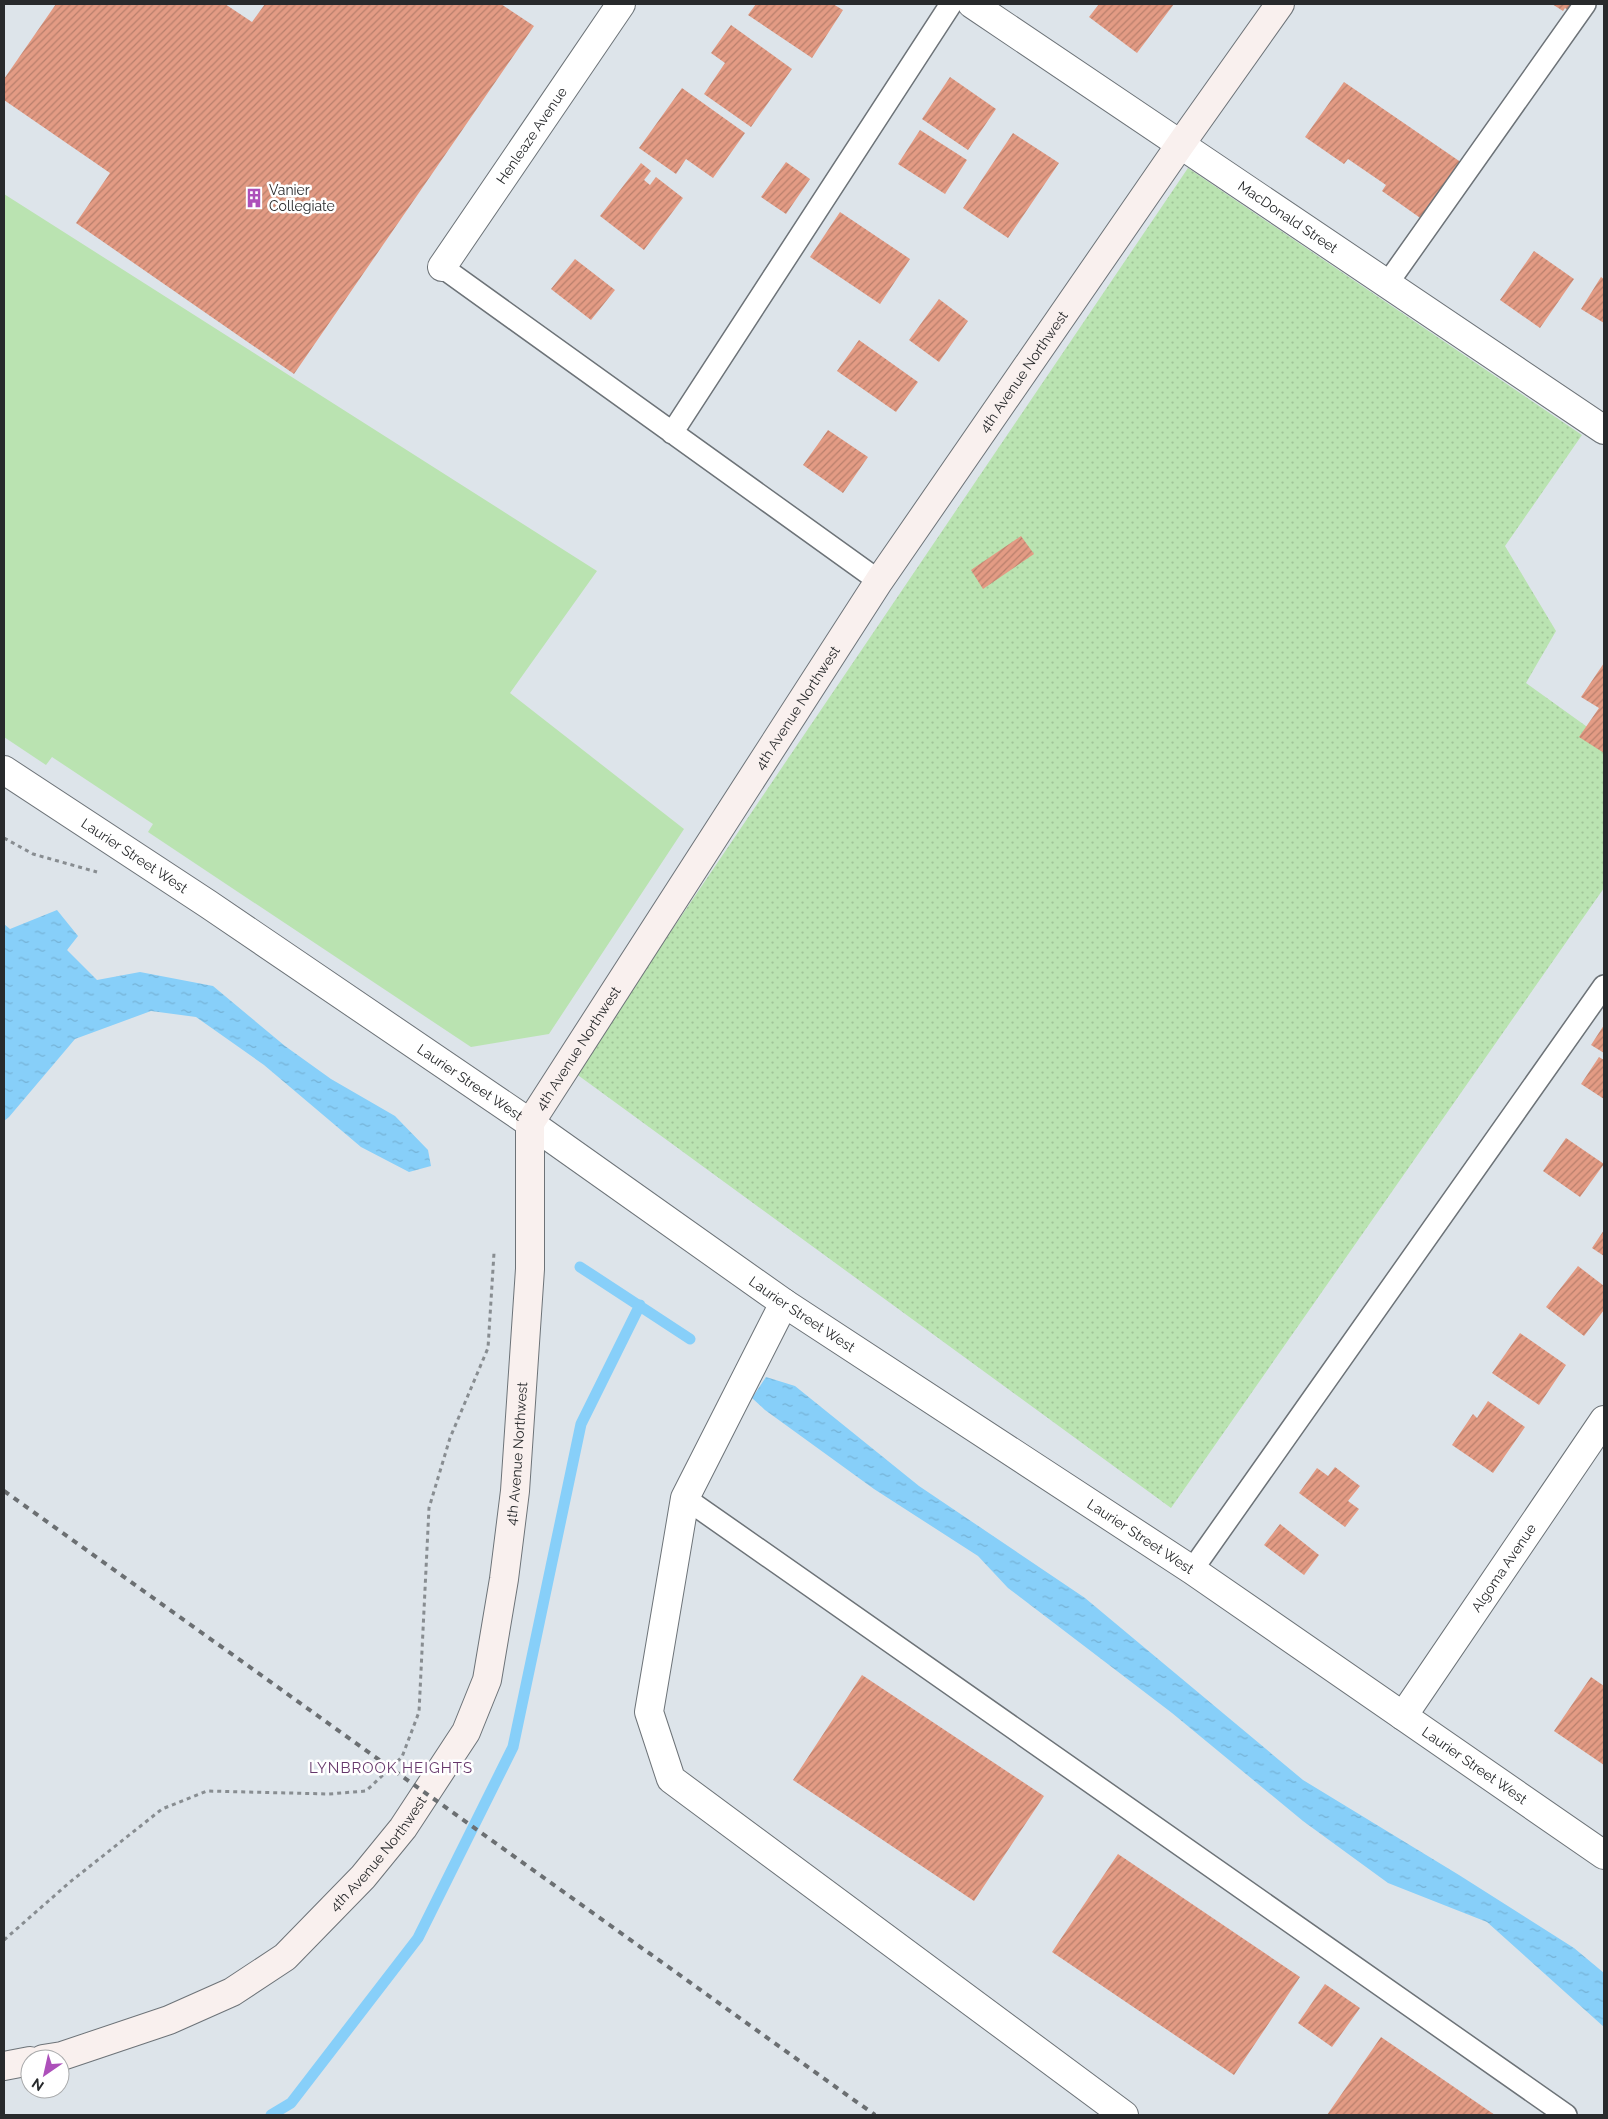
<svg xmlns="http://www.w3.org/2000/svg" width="1608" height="2119" font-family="Raleway,sans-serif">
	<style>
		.grass { fill: #bae3b1 }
		.park { fill: url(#park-dots) }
		.water { fill: url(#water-ripples) }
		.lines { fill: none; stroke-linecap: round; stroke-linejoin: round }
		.stream { stroke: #87cff9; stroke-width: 11 }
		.building { fill: url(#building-hatch) }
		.lane-casing { stroke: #6d7378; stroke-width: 24 }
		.street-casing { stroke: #6d7378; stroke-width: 30 }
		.secondary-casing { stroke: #6d7378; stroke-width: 30 }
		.path { stroke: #888d91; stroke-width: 3; stroke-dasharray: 4 4; stroke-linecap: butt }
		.lane { stroke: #fff; stroke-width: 21 }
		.street { stroke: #fff; stroke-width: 28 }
		.secondary { stroke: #f9f0ee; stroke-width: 28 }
		.rail { stroke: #6b6f72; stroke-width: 4; stroke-dasharray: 6 6; stroke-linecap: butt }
		.labels { text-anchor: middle; stroke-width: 5; stroke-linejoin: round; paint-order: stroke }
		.street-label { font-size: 14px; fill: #282a2c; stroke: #fff }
		.poi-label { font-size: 14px; fill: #282a2c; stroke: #fff; text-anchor: start }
		.neighbourhood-label { font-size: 15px; letter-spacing: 1px; fill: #66376b; stroke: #fff }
	</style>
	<defs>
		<pattern id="park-dots" width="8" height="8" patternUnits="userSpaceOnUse" patternTransform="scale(1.25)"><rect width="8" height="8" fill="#bae3b1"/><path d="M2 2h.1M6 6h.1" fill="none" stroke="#a0c398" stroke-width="1.8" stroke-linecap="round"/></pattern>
		<pattern id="water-ripples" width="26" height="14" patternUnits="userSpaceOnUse" patternTransform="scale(1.25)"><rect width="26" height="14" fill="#87cff9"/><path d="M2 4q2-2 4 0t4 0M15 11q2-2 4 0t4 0" fill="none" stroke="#75b2d6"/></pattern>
		<pattern id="building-hatch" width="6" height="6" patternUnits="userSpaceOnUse" patternTransform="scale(1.25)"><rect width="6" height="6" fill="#e39b84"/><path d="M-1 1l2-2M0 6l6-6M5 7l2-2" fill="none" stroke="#b87f6c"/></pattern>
	</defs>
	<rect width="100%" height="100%" fill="#dde4ea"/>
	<!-- grass -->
	<path class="grass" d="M4 194 597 571 510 693 684 829 549 1034 471 1047 148 832 153 824 52 757 46 765 4 737Z"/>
	<!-- park -->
	<path class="park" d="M1188 168 1582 435 1505 546 1556 631 1526 683 1604 739V888L1171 1508 575 1073Z"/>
	<!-- water -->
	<path class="water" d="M57 910 78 936 67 950 97 980 140 972 213 986 285 1046 331 1079 395 1116 428 1150 431 1166 409 1172 361 1147 264 1065 196 1017 151 1011 75 1039 9 1117 4 1121V924L10 929Z
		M766 1377 795 1386 919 1486 1085 1598 1303 1780 1459 1875 1574 1948 1604 1973V2027L1487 1922 1388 1883 1303 1821 1172 1713 1008 1588 978 1556 874 1489 765 1410 752 1398Z"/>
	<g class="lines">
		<!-- stream -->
		<path class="stream" d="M580 1267 690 1339
			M271 2115 291 2103 418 1938 513 1747 581 1424 640 1305"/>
	</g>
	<!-- building -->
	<path class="building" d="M56 4H225L252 22 265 4H501L534 26 294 374 76 223 110 173 4 100V79Z
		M756 4H833L843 10 812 58 748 15Z
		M1099 4H1174L1137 53 1089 17Z
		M1552 4H1576L1571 12 1565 8 1563 11Z
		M731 25 792 69 751 127 704 94 725 63 711 53Z
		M950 77 996 109 968 150 922 119Z
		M1344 82 1465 165 1426 222 1382 191 1386 185 1348 159 1344 164 1305 137Z
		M682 88 745 133 713 178 686 159 676 174 639 148Z
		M920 130 967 160 945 194 898 164Z
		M1013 133 1059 163 1008 238 963 208Z
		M786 162 810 179 786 214 761 197Z
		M641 163 651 171 644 180 650 185 656 177 683 198 644 250 600 216Z
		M840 212 910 259 880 304 810 257Z
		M1534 251 1574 279 1540 328 1500 300Z
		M575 259 615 290 591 320 551 289Z
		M1601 277 1604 279V323L1581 309Z
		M939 299 968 321 939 362 909 340Z
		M859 340 918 382 896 412 837 371Z
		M828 430 868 457 843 493 803 465Z
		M1021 536 1034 554 983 589 971 570Z
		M1604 663V753L1579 737 1599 708 1581 697Z
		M1604 1025V1053L1591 1045Z
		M1599 1057 1604 1060V1099L1581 1084Z
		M1566 1138 1604 1164 1580 1197 1543 1171Z
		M1604 1230V1256L1592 1248Z
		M1578 1266 1604 1286V1310L1584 1336 1546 1307Z
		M1520 1333 1566 1365 1539 1405 1492 1373Z
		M1488 1401 1525 1427 1493 1473 1452 1445 1473 1414 1477 1418Z
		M1335 1467 1360 1486 1348 1501 1359 1509 1345 1527 1299 1493 1317 1468 1328 1476Z
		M1280 1524 1319 1555 1304 1575 1264 1545Z
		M862 1675 1044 1796 974 1901 793 1780Z
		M1591 1677 1604 1686V1765L1554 1731Z
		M1118 1854 1300 1977 1234 2075 1052 1952Z
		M1325 1984 1360 2008 1332 2047 1298 2023Z
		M1381 2037 1495 2115H1327Z"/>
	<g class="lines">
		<defs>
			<path id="lane" d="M442 267 879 581
				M1387 284 1585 4
				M672 433 951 4
				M685 1498 1566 2115
				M1192 1570 1604 986"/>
			<g id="street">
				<path id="s1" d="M972 4 1604 430"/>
				<path id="s2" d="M442 267 621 4"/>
				<path id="s3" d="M4 770 208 904 530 1123 784 1303 1192 1570 1604 1855"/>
				<path d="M784 1303 685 1498 649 1712 671 1779 1124 2115"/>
				<path id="s4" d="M1403 1716 1604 1420"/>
			</g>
			<g id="secondary">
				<path id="s5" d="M43 2059 62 2056 169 2020 232 1992 285 1957 363 1877 403 1828 466 1732 487 1680 504 1579 515 1491 530 1269V1123L879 581 1180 145 1280 4"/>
				<path d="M4 2066 30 2061"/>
			</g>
		</defs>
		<!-- lane casing -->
		<use href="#lane" class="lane-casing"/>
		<!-- street casing -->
		<use href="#street" class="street-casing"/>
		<!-- secondary casing -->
		<use href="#secondary" class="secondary-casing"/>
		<!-- path -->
		<path class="path" d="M4 838 33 854 97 872
			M4 1940 70 1882 162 1809 207 1791 329 1794 366 1791 402 1757 419 1712 429 1508 450 1438 488 1348 494 1253"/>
		<!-- lane -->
		<use href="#lane" class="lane"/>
		<!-- street -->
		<use href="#street" class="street"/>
		<!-- secondary -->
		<use href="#secondary" class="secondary"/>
		<!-- rail -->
		<path class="rail" d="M4 1491 875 2115"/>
	</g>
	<!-- icons -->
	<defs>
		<symbol id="building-bare" viewBox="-9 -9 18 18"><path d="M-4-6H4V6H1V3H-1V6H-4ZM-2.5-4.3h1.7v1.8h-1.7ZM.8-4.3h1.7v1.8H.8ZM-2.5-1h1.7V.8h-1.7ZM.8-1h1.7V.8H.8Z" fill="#ad50ba" stroke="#fff" stroke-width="2.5" paint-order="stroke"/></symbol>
	</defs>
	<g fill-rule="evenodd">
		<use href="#building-bare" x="240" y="184" width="28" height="28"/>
	</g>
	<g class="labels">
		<!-- street labels -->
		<g class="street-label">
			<text dy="5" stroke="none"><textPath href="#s2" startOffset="159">Henleaze Avenue</textPath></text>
			<text dy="5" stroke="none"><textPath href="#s1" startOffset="381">MacDonald Street</textPath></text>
			<text dy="5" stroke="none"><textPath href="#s5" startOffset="2069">4th Avenue Northwest</textPath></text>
			<text dy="5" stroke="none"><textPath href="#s5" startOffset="1664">4th Avenue Northwest</textPath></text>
			<text dy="5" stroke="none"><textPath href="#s3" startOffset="156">Laurier Street West</textPath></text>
			<text dy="5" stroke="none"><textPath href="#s5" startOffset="1259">4th Avenue Northwest</textPath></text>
			<text dy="5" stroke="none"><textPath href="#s3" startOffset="561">Laurier Street West</textPath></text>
			<text dy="5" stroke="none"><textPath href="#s3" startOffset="966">Laurier Street West</textPath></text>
			<text dy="5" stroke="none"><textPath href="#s5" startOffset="839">4th Avenue Northwest</textPath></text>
			<text dy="5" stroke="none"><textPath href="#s3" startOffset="1371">Laurier Street West</textPath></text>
			<text dy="5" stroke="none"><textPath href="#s4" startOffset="179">Algoma Avenue</textPath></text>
			<text dy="5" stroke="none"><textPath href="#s3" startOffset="1776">Laurier Street West</textPath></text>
			<text dy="5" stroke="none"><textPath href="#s5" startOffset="404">4th Avenue Northwest</textPath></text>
		</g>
		<!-- poi labels -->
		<g class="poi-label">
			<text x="269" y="195">Vanier<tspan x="269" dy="16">Collegiate</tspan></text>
		</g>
		<!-- neighbourhood labels -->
		<g class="neighbourhood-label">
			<text x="391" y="1773">LYNBROOK HEIGHTS</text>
		</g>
	</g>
	<!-- border -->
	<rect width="1608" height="2119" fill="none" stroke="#282a2c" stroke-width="10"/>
	<!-- north arrow -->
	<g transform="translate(45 2074) rotate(214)"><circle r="24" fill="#ffffff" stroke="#a9aaab"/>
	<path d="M0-4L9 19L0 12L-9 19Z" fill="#ad50ba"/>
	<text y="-8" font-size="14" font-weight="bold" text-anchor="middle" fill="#282a2c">N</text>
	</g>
</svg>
